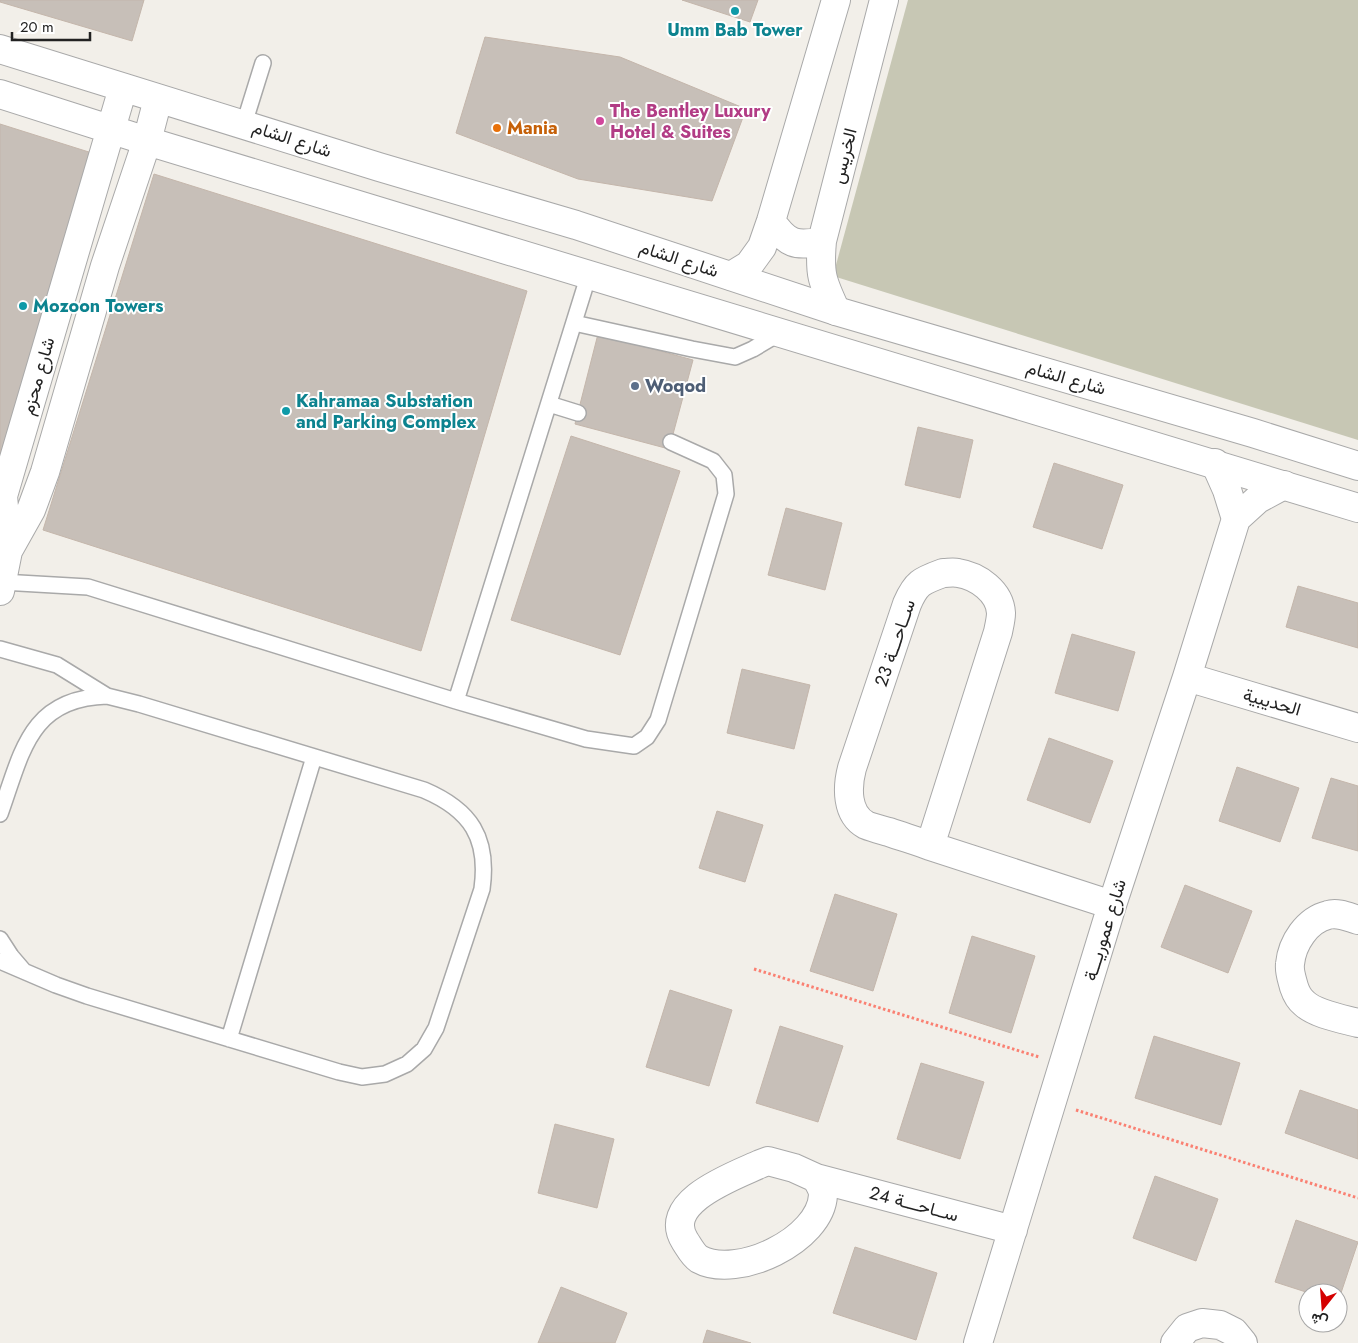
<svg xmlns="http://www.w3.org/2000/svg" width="1358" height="1343" font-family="Jost,Vazirmatn,sans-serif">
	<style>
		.construction { fill: #c7c7b4 }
		.building { fill: #c7bfb8; stroke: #c4b6ab }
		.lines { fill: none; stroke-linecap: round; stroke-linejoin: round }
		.service-casing { stroke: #a9a9a9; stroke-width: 18 }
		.minor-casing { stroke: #a9a9a9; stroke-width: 30 }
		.tertiary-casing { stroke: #a9a9a9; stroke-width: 30 }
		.path { stroke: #fa8072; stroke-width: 3; stroke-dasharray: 2.5 2.5; stroke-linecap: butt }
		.service { stroke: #fff; stroke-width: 15 }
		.minor { stroke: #fff; stroke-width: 28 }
		.tertiary { stroke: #fff; stroke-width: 28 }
		.culture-dot { fill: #0f9aa8; stroke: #fff; stroke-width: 2 }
		.hotel-dot { fill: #d1479c; stroke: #fff; stroke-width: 2 }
		.food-dot { fill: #e8710a; stroke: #fff; stroke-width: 2 }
		.service-dot { fill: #5c6f8a; stroke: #fff; stroke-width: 2 }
		.labels { text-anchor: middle; stroke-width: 4; stroke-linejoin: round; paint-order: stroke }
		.culture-label { font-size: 18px; font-weight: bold; fill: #0d838f; stroke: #fff; text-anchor: start }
		.hotel-label { font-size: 18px; font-weight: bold; fill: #b23c85; stroke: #fff; text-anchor: start }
		.food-label { font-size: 18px; font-weight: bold; fill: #c56008; stroke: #fff; text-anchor: start }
		.street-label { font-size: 18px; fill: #222; stroke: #fff }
		.service-label { font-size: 18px; font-weight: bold; fill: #4e5e75; stroke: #fff; text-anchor: start }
	</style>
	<rect width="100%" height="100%" fill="#f2efe9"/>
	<!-- construction -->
	<path class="construction" d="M908 0H1358V440L833 276Z"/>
	<!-- building -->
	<path class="building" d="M0 0H144L132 41 0 2Z
		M682 0H758L750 22Z
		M485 37 620 57 746 109 712 201 578 179 456 133Z
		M0 124 92 153 0 459Z
		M154 174 527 291 421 651 43 530Z
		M598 334 693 360 669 449 575 424Z
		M918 427 973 440 960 498 905 485Z
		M571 436 680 471 620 655 511 620Z
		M1054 463 1123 485 1102 549 1033 527Z
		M786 508 842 523 825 590 768 575Z
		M1298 586 1358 603V648L1286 627Z
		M1072 634 1135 652 1118 711 1055 693Z
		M742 669 810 685 794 749 727 733Z
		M1049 738 1113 761 1090 823 1027 800Z
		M1237 767 1299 788 1280 842 1219 821Z
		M1331 778 1358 786V851L1312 838Z
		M717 811 763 825 745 882 699 868Z
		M1185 885 1252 911 1228 973 1161 947Z
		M835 894 897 914 873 991 810 971Z
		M972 936 1035 956 1011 1033 949 1013Z
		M670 990 732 1010 709 1086 646 1067Z
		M780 1026 843 1046 818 1122 756 1103Z
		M1154 1036 1240 1063 1221 1125 1135 1098Z
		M921 1063 984 1082 960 1159 897 1139Z
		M1300 1090 1358 1110V1159L1285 1133Z
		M555 1124 614 1139 597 1208 538 1193Z
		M1155 1176 1218 1199 1196 1261 1133 1238Z
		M1296 1220 1358 1242 1338 1302V1293H1309L1275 1282Z
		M855 1247 937 1273 916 1340 833 1313Z
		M561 1287 627 1313 615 1343H538Z
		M707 1330 751 1343H703Z"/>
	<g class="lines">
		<defs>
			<path id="service" d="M244 124 263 63
				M574 323 692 349 735 357 753 349 773 337 781 335
				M549 404 578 413
				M2 582 88 587 456 701 586 739 634 746 647 737 658 720 726 494 724 475 713 461 671 442
				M0 649 57 665 107 696 139 704 424 790C471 810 489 838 482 889L436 1028 424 1049 407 1064 385 1074 362 1077 339 1072 87 996 56 985 0 961
				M456 701 589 274
				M0 814C22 753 29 698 107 696
				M0 939 11 956 23 970
				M229 1039 314 757"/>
			<path id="minor" d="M771 221C787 244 796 247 822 241
				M731 276 749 265 762 247 771 221 836 0
				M836 311C822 281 819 274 822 241L884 0
				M1215 463 1227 490 1236 519
				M943 573C948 573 953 572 958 573 978 576 1000 592 1001 613 1001 619 999 627 998 632L930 846C917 841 903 837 889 832 882 830 873 828 866 825 846 814 847 787 852 768L907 604C916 583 921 581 943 573Z
				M1187 677 1358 728
				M930 846 1112 905
				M1358 920C1348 917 1338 912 1328 915 1307 920 1292 943 1290 964 1289 972 1292 979 1294 987 1296 993 1299 999 1304 1003 1315 1014 1343 1019 1358 1023
				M768 1161 794 1168 816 1178C819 1183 823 1190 823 1195 821 1240 737 1280 699 1259 693 1255 689 1247 685 1241 660 1202 734 1176 760 1164Z
				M816 1178 1013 1230
				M978 1343 1112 905 1187 677 1236 519 1258 499 1284 485
				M1175 1343 1187 1328 1202 1323 1220 1325 1234 1332 1243 1343"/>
			<path id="tertiary" d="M0 49 379 167 576 225 836 311 1253 433 1358 466
				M0 94 147 141 1358 508
				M8 551 31 510 45 472 105 266 147 141 158 99
				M0 591 8 551 3 496 123 88"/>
		</defs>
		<!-- service casing -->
		<use href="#service" class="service-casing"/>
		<!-- minor casing -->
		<use href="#minor" class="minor-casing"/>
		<!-- tertiary casing -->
		<use href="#tertiary" class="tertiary-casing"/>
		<!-- path -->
		<path class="path" d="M754 969 1039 1057
			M1076 1110 1358 1198"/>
		<!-- service -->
		<use href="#service" class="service"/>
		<!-- minor -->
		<use href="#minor" class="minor"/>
		<!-- tertiary -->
		<use href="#tertiary" class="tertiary"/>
	</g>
	<!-- markers -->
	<g class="culture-dot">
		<circle cx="735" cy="11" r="5"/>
		<circle cx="23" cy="306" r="5"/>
		<circle cx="286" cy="411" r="5"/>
	</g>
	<circle class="hotel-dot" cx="600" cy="121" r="5"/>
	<circle class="food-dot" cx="497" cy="128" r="5"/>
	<circle class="service-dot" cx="635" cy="386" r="5"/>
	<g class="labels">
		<!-- culture labels -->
		<g class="culture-label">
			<text x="735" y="36" text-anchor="middle">Umm Bab Tower</text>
			<text x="33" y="312">Mozoon Towers</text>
			<text x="296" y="407">Kahramaa Substation<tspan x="296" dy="21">and Parking Complex</tspan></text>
		</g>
		<!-- hotel labels -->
		<g class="hotel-label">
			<text x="610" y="117">The Bentley Luxury<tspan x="610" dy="21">Hotel &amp; Suites</tspan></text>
		</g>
		<!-- food labels -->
		<g class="food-label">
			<text x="507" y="134">Mania</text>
		</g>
		<!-- street labels -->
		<g class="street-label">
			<text transform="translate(292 139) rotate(18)" y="6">شارع الشام</text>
			<text transform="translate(844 156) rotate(-76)" y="6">الخريس</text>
			<text transform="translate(679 259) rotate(18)" y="6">شارع الشام</text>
			<text transform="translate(38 376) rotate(-74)" y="6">شارع محزم</text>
			<text transform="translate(1066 378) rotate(16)" y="6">شارع الشام</text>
			<text transform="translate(895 643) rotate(-71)" y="6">ســاحـــة 23</text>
			<text transform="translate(1272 702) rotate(16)" y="6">الحديبية</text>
			<text transform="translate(1105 930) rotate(-73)" y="6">شارع عموريـــة</text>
			<text transform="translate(914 1204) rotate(15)" y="6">ســاحـــة 24</text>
		</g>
		<!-- service labels -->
		<g class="service-label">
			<text x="645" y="392">Woqod</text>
		</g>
	</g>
	<!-- north arrow -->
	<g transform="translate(1323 1308) rotate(197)"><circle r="24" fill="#ffffff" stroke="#a7a7a7"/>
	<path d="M0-4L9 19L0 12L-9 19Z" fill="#d40000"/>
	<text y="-8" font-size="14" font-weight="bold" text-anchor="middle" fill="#222222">ش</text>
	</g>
	<!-- scale -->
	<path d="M12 32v8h78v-8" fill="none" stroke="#222222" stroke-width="2.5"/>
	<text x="20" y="32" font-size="15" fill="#222222" stroke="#ffffff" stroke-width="4" paint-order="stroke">20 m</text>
</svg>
